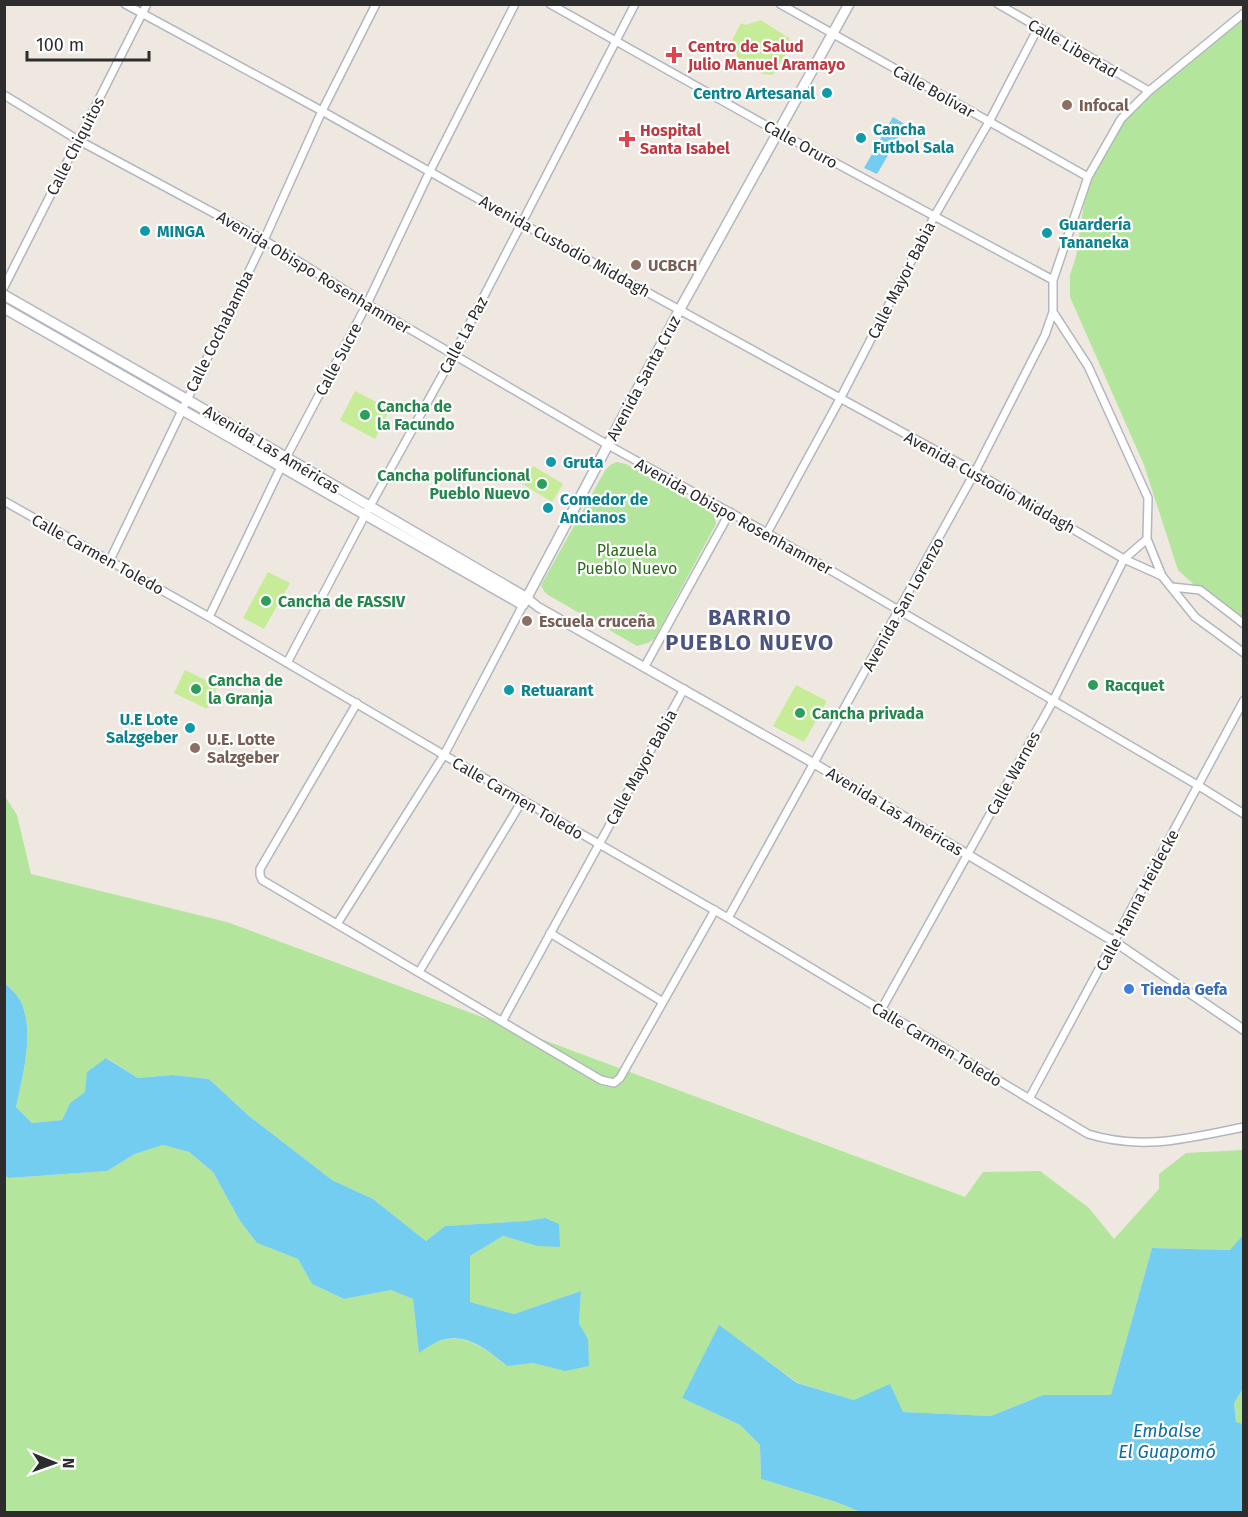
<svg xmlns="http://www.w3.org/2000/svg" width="1248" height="1517" font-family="'Fira Sans',sans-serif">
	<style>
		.green { fill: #b4e59c }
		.pitch { fill: #c7ec98 }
		.water { fill: #73cdf0 }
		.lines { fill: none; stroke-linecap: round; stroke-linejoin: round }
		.minor-casing { stroke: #b3b6c0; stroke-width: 10 }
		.tertiary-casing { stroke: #b3b6c0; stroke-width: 11 }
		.secondary-casing { stroke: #b3b6c0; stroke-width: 12 }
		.minor { stroke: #fff; stroke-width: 7 }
		.tertiary { stroke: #fff; stroke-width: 8 }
		.secondary { stroke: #fff; stroke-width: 9 }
		.health-dot { fill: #e0444e; stroke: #fff; stroke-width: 2 }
		.culture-dot { fill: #0f9aa8; stroke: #fff; stroke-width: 2 }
		.education-dot { fill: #8d6e63; stroke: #fff; stroke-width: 2 }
		.leisure-dot { fill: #2e9e5b; stroke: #fff; stroke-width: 2 }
		.shop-dot { fill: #3f7fe0; stroke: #fff; stroke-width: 2 }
		.labels { text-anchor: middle; stroke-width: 4.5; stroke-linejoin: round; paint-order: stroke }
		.health-label { font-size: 16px; font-weight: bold; fill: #be3a42; stroke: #fff; text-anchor: start }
		.street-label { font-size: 16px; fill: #2d2d2d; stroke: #fff }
		.culture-label { font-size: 16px; font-weight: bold; fill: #0d838f; stroke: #fff; text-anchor: start }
		.education-label { font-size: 16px; font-weight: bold; fill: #785e54; stroke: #fff; text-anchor: start }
		.leisure-label { font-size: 16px; font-weight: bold; fill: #27864d; stroke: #fff; text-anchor: start }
		.park-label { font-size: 16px; fill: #2a6c1b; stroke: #fff }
		.shop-label { font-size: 16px; font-weight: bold; fill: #366cbe; stroke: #fff; text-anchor: start }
		.water-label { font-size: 18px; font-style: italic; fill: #0d6ca1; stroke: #fff }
		.district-label { font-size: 22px; font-weight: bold; letter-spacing: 1.5px; fill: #4c547f; stroke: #fff }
	</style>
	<rect width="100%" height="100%" fill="#eee8e0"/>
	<!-- green -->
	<path class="green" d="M1243 13V626L1219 608 1178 570 1144 465 1070 297V275L1076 257 1088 177 1121 119Z
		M617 462 626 464 711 512 715 517 716 524 654 639 648 643 637 646 548 595 544 591 541 585 606 469 612 464Z
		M4 795 17 815 31 874 227 922 965 1197 983 1172 1040 1171 1089 1208 1114 1239 1159 1189V1174L1186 1153 1243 1150V1235L1231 1250 1152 1248 1111 1395H1043L991 1416 902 1412 854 1400 798 1383 719 1326 682 1398 740 1425 760 1445 761 1479 836 1502 861 1512H5V1176L9 1178 107 1171 135 1154 163 1145 189 1152 213 1172 240 1221 257 1243 298 1259 312 1284 344 1299 391 1290 413 1299 419 1352C425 1349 432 1343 440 1341 466 1332 488 1351 507 1366L533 1363 543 1365 588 1339 579 1323 581 1291 514 1314 470 1302V1256L503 1236 537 1246 545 1218 526 1221 445 1226 426 1241 373 1199 332 1180 249 1116 209 1079 172 1075 138 1078 107 1058 88 1072 85 1092 70 1103 62 1120 32 1123 16 1107C23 1075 34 1036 22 1004 19 996 10 988 5 982Z
		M1243 1389V1424L1236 1423 1234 1403Z"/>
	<!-- pitch -->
	<path class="pitch" d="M761 20 789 38 791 46 773 75 763 74 737 57 735 47 730 44 741 23 745 25Z
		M355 391 390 409 375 439 340 420Z
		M533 466 563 484 552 502 521 483Z
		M268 572 290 583 264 629 243 618Z
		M185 670 218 686 207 709 174 693Z
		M796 685 827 701 804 742 773 726Z"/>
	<!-- water -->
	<path class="water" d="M893 117 906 125 877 174 864 168Z
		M4 982C10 988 19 996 22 1004 34 1036 23 1074 16 1107L32 1123 62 1120 70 1103 85 1092 87 1072 106 1058 138 1078 172 1075 209 1079 249 1116 332 1180 373 1199 426 1241 445 1226 526 1221 545 1218 559 1224 560 1247 537 1246 503 1236 470 1256V1302L514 1314 581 1291 579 1323 588 1339 589 1366 565 1371 533 1363 507 1366C488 1351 466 1331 439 1341 432 1344 425 1349 419 1353L413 1299 391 1290 344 1299 312 1284 298 1259 257 1243 240 1221 213 1172 189 1152 163 1145 135 1154 107 1171 9 1178 5 1176Z
		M1243 1235V1389L1234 1403 1236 1422 1243 1424V1512H861L836 1502 761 1479 760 1445 740 1425 682 1398 719 1325 797 1383 854 1400 890 1384 903 1412 991 1416 1043 1395H1111L1152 1248 1230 1250Z"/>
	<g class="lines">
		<defs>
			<path id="minor" d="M125 4 322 111 521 223 975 472 1124 559 1162 576
				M550 4 778 132 1053 280
				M780 4 1088 177
				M998 4 1149 91
				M4 95 78 140 264 240 367 304 608 445 767 533 1199 786 1244 814
				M4 287 147 4
				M1053 312 1088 366 1148 498 1147 539 1162 576 1195 617 1244 653
				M4 501 209 617 444 755 728 918 1088 1134C1143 1151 1189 1138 1244 1127
				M767 533 840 399 934 217 989 122 1038 28
				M110 560 264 240 322 111 376 4
				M1172 587 1200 590 1244 624
				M209 617 281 467 367 304 430 171 515 4
				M287 663 365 515 454 354 635 4
				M645 666 730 512
				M357 703 260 869V875L262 880 601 1080 614 1083 620 1078 715 910
				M728 918 975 472 1045 335 1053 312V280L1088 177 1121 119 1149 91 1244 13
				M337 924 444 755 523 605
				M550 933 663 1002
				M419 972 522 801
				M881 1010 1053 701 1124 559 1147 539
				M503 1020 684 689
				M1029 1099 1244 700"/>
			<path id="tertiary" d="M527 598 538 607 815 764 1115 942 1244 1030"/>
			<path id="secondary" d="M4 295 186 399 527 598
				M4 308 523 605 680 309 849 4"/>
		</defs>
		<!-- minor casing -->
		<use href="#minor" class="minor-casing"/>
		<!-- tertiary casing -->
		<use href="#tertiary" class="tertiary-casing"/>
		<!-- secondary casing -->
		<use href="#secondary" class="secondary-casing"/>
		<!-- minor -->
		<use href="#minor" class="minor"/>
		<!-- tertiary -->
		<use href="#tertiary" class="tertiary"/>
		<!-- secondary -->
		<use href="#secondary" class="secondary"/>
	</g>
	<!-- markers -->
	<g class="health-dot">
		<path d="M671 46h6v6h6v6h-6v6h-6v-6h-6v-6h6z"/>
		<path d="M624 130h6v6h6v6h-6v6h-6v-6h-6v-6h6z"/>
	</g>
	<g class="culture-dot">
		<circle cx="827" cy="93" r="6"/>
		<circle cx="861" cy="138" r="6"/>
		<circle cx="145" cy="231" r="6"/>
		<circle cx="1047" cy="233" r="6"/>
		<circle cx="551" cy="462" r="6"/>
		<circle cx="548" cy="508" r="6"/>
		<circle cx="509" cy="690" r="6"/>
		<circle cx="190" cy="728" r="6"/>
	</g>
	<g class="education-dot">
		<circle cx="1067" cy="105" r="6"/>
		<circle cx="636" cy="265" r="6"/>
		<circle cx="527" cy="621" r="6"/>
		<circle cx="195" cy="748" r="6"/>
	</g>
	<g class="leisure-dot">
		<circle cx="365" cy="415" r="6"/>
		<circle cx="542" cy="484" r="6"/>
		<circle cx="266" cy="601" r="6"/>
		<circle cx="1093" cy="685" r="6"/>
		<circle cx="196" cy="689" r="6"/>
		<circle cx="800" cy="713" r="6"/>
	</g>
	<circle class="shop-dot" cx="1129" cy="989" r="6"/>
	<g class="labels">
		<!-- health labels -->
		<g class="health-label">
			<text x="688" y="52">Centro de Salud<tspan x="688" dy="18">Julio Manuel Aramayo</tspan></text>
			<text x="640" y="136">Hospital<tspan x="640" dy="18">Santa Isabel</tspan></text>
		</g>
		<!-- street labels -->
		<g class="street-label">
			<text transform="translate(1073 48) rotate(30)" y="6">Calle Libertad</text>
			<text transform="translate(934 91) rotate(29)" y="6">Calle Bolívar</text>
			<text transform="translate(801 144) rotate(29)" y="6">Calle Oruro</text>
			<text transform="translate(75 146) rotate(-63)" y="6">Calle Chiquitos</text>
			<text transform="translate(565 246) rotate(29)" y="6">Avenida Custodio Middagh</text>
			<text transform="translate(314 272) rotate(31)" y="6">Avenida Obispo Rosenhammer</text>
			<text transform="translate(901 280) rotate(-63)" y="6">Calle Mayor Babia</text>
			<text transform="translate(219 331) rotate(-64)" y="6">Calle Cochabamba</text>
			<text transform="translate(463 335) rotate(-62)" y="6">Calle La Paz</text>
			<text transform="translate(338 359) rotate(-62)" y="6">Calle Sucre</text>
			<text transform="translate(643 378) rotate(-62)" y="6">Avenida Santa Cruz</text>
			<text transform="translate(272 449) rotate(31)" y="6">Avenida Las Américas</text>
			<text transform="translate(990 482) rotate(29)" y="6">Avenida Custodio Middagh</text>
			<text transform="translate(734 516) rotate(29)" y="6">Avenida Obispo Rosenhammer</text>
			<text transform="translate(98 554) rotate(29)" y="6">Calle Carmen Toledo</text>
			<text transform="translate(903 604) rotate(-61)" y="6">Avenida San Lorenzo</text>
			<text transform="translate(641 767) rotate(-61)" y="6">Calle Mayor Babia</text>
			<text transform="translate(1013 773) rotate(-61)" y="6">Calle Warnes</text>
			<text transform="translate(518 798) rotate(30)" y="6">Calle Carmen Toledo</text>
			<text transform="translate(895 811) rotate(31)" y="6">Avenida Las Américas</text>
			<text transform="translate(1137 900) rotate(-62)" y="6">Calle Hanna Heidecke</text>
			<text transform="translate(937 1044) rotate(31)" y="6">Calle Carmen Toledo</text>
		</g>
		<!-- culture labels -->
		<g class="culture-label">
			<text x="815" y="99" text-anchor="end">Centro Artesanal</text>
			<text x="873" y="135">Cancha<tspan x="873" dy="18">Futbol Sala</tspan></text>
			<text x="1059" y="230">Guardería<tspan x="1059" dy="18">Tananeka</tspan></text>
			<text x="157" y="237">MINGA</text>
			<text x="563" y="468">Gruta</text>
			<text x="560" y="505">Comedor de<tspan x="560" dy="18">Ancianos</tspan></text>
			<text x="521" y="696">Retuarant</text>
			<text x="178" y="725" text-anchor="end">U.E Lote<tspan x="178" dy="18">Salzgeber</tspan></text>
		</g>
		<!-- education labels -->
		<g class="education-label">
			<text x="1079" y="111">Infocal</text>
			<text x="648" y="271">UCBCH</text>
			<text x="539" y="627">Escuela cruceña</text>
			<text x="207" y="745">U.E. Lotte<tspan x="207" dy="18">Salzgeber</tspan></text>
		</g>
		<!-- leisure labels -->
		<g class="leisure-label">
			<text x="377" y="412">Cancha de<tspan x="377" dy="18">la Facundo</tspan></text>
			<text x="530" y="481" text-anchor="end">Cancha polifuncional<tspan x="530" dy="18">Pueblo Nuevo</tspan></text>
			<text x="278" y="607">Cancha de FASSIV</text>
			<text x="208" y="686">Cancha de<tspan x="208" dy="18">la Granja</tspan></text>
			<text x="1105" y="691">Racquet</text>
			<text x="812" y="719">Cancha privada</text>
		</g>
		<!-- park labels -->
		<g class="park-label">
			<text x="627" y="556">Plazuela<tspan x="627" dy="18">Pueblo Nuevo</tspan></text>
		</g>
		<!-- shop labels -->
		<g class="shop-label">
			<text x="1141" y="995">Tienda Gefa</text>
		</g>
		<!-- water labels -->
		<g class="water-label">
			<text x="1167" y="1437">Embalse<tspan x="1167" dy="21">El Guapomó</tspan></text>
		</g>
		<!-- district labels -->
		<g class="district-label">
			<text x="750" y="625">BARRIO<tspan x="750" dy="25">PUEBLO NUEVO</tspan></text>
		</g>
	</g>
	<!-- border -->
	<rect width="1248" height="1517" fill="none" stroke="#2d2d2d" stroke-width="12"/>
	<!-- north arrow -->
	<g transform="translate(54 1463) rotate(91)" stroke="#ffffff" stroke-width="4.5" paint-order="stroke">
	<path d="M0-4.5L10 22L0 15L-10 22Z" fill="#2d2d2d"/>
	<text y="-9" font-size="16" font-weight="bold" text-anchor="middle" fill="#2d2d2d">N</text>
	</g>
	<!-- scale -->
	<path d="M27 51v9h122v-9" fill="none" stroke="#2d2d2d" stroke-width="3"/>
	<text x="36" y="51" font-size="18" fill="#2d2d2d" stroke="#ffffff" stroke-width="4.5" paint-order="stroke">100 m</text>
</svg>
